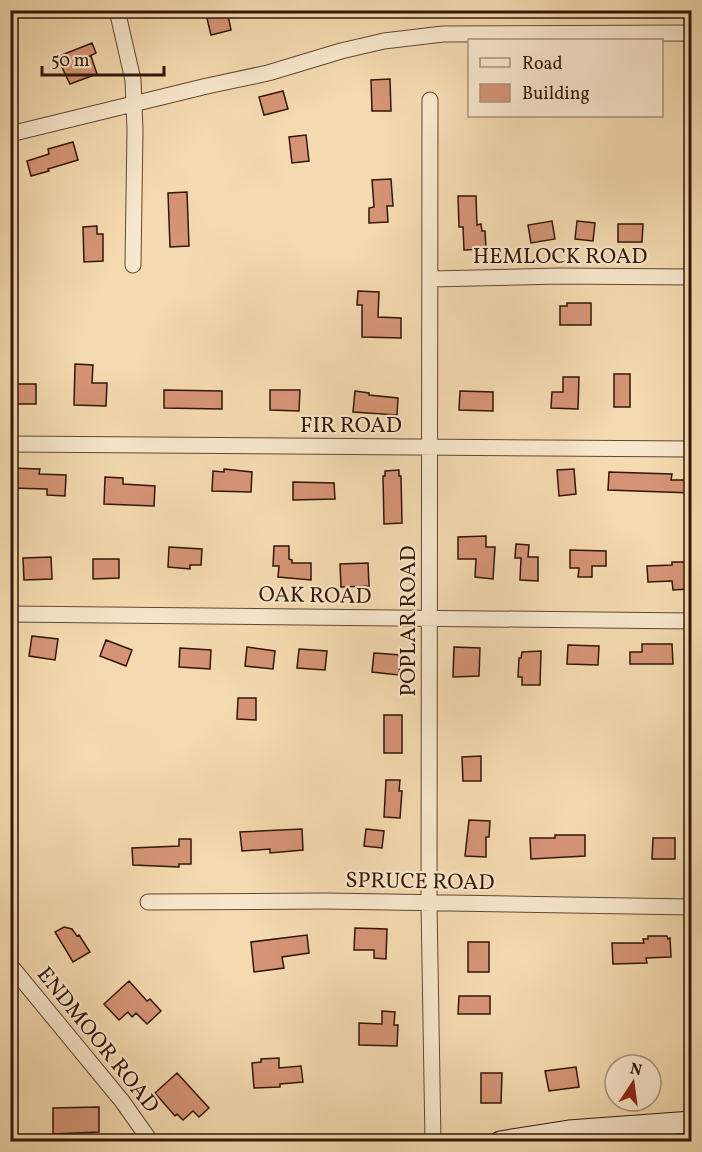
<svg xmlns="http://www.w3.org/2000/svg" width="702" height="1152" font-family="Vollkorn,serif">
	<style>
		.building { fill: #d59476; stroke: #321607; stroke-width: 1.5 }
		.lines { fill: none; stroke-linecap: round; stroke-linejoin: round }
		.street-casing { stroke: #624731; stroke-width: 17 }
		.secondary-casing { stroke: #321607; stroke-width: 23 }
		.street { stroke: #f8e7cc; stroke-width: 15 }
		.secondary { stroke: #f8e7cc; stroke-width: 21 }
		.labels { text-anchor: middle; stroke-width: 4.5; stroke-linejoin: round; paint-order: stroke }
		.street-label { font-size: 22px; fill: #321607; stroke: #f8e7cc }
	</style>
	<rect width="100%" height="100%" fill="#f4dab0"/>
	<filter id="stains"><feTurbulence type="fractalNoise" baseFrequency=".00333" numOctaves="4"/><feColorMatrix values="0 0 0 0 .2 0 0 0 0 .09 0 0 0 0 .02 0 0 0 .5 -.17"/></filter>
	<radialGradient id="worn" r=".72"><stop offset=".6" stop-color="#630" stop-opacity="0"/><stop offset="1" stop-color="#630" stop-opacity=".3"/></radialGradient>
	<!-- building -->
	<path class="building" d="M205 10H227L231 30 211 35Z
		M92 43 96 53 86 58 91 56 97 74 70 84 57 57Z
		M390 79 391 111H372L371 80Z
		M283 91 288 109 264 115 259 97Z
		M306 135 309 161 292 163 289 137Z
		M73 142 78 160 48 169 49 171 31 176 27 161 49 154 48 149Z
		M391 179 393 206H387L388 222 369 223V208L374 207 372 180Z
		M187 192 189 246 170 247 168 193Z
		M458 196H476L477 225 481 224 482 231H485L486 249 464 250 463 227H459Z
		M552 221 555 239 531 243 528 225Z
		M577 221 595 223 593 241 575 239Z
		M618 224H643L642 242H618Z
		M97 226V234H103V261L84 262 83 227Z
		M358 291 379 292 378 317 401 318V338L362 337V305H357Z
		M567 303H591V325H560V306H567Z
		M75 364 93 365 92 383H107L106 406 74 405Z
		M614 374H630V407H614Z
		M563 377H579L578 409 551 408 552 392H563Z
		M10 384H36V404H10Z
		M164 390 222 391V409L164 408Z
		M270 390H300L299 411 270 410Z
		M355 391 369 393V395L398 398 397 415 353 412Z
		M460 391 493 392V411L459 410Z
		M10 468 40 469 39 474 66 475 65 496 47 495V489L10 488Z
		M224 469 252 472 251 492 212 491 213 471 224 472Z
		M574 469 576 494 559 496 557 470Z
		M399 470V476H401L402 523 384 524 383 476H385V471Z
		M609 472 672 474 671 480H692V493L608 490Z
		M105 477 123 478V484L155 486 154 506 104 504Z
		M293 482 334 483 335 499 293 500Z
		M486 536V547H495L493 579 475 577 476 559H458V537Z
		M516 544 529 545 528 557H538V581L520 580 521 558H515Z
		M274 546H289V559L292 560V563H311V580L278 577 279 566H273Z
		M169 547 202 549 201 565H190V569L168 567Z
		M570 550 606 551V566H592V577H578L579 568H570Z
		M51 557 52 579 24 580 23 558Z
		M93 559H119V578L93 579Z
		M672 562H686L687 589 673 590 672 581 648 582 647 566 672 565Z
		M368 563 369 586 341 587 340 564Z
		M32 636 58 639 55 660 29 656Z
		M106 640 132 650 126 666 100 656Z
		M642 644H672L673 664H630V652H642Z
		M568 645 599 646 598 665 567 664Z
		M247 647 275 651 273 669 245 666Z
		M454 647 480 648 479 676 453 677Z
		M180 648 211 650 210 669 179 667Z
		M299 649 327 651 325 670 297 668Z
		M541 651 540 685H522V677H518L519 658H521L522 652Z
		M374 653 401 655 399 675 372 672Z
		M238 698H256V720L237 719Z
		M384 715H402V753H384Z
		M481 756V781H463L462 757Z
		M386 780H400L399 791H402L400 818 384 817Z
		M469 820 490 821 489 837H486V857L465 856Z
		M302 829 303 850 270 853V849L242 851 240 832Z
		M366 829 384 831 382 848 364 846Z
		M555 835H585V856L531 859 530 838H555Z
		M653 838H675V859H652Z
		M179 839H191V864H179V867L133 865 132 848 179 846Z
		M64 927 72 929 77 936 79 935 90 952 73 962 55 932Z
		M355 928 387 929 386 959 374 958V950H354Z
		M307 935 309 953 282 957 284 968 254 972 251 942Z
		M648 936H667L668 939 670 938 671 957 646 958 647 963 613 964 612 943H644L643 939H648Z
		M468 942H489V972H468Z
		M129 981 147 1001 150 999 161 1011 147 1024 136 1013 132 1017 128 1012 119 1020 104 1004Z
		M459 996H490V1014H458Z
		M382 1011 395 1012 394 1025H398L397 1046 359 1045V1023L382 1024Z
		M279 1058V1068L301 1066 303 1082 280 1084V1087L254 1088 252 1063 261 1062V1059Z
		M576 1067 579 1087 549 1091 545 1071Z
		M177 1073 209 1108 199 1117 193 1111 183 1120 177 1114 175 1116 155 1093Z
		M481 1073H502L501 1103H481Z
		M99 1107V1132L53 1134V1108Z"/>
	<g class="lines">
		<defs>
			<path id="street" d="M117 10 133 80 135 130 133 265
				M430 100 429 903 433 1142
				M10 134 207 86 268 73 341 51 384 41 443 34 692 33
				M430 279 559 276 692 277
				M10 444 692 449
				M10 614 692 621
				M148 902 326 901 692 907
				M10 965 122 1101 151 1142"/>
			<path id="secondary" d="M500 1142 569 1131 692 1122"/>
		</defs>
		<!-- street casing -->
		<use href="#street" class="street-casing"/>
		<!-- secondary casing -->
		<use href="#secondary" class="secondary-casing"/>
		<!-- street -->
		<use href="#street" class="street"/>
		<!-- secondary -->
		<use href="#secondary" class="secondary"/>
	</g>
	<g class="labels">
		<!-- street labels -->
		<g class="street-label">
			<text x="560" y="263">HEMLOCK ROAD</text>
			<text x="351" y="432">FIR ROAD</text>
			<text transform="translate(315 594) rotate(1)" y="8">OAK ROAD</text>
			<text transform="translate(407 621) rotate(-90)" y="8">POPLAR ROAD</text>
			<text transform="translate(420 880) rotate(1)" y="8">SPRUCE ROAD</text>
			<text transform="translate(99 1039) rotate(51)" y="8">ENDMOOR ROAD</text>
		</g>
	</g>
	<!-- margin -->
	<rect width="702" height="1152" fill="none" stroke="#f4dab0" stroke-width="36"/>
	<rect x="12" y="12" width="678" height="1128" fill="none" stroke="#321607" stroke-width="3"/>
	<rect x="18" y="18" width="666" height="1116" fill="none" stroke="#321607" stroke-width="1.5"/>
	<!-- legend -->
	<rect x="468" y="39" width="195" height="78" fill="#f8e7cc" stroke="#a9937d" stroke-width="1.5"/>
	<rect x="480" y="58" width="30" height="9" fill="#f8e7cc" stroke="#a9937d" stroke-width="1.5"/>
	<text x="522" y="69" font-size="18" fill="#321607">Road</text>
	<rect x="480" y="84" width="30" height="18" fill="#d59476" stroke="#a9937d" stroke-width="1.5"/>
	<text x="522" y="99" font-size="18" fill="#321607">Building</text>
	<!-- north arrow -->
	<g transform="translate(633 1083) rotate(13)"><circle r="28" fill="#f8e7cc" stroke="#a9937d" stroke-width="1.5"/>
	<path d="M0-4.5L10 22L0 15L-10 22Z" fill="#8f2418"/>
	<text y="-9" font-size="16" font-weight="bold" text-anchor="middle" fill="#321607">N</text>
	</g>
	<!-- scale -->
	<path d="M42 66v9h122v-9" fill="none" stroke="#321607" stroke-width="3"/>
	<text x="51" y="66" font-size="18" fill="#321607" stroke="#f8e7cc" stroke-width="4.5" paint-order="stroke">50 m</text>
	<rect width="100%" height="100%" filter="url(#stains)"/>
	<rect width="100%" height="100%" fill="url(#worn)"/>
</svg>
